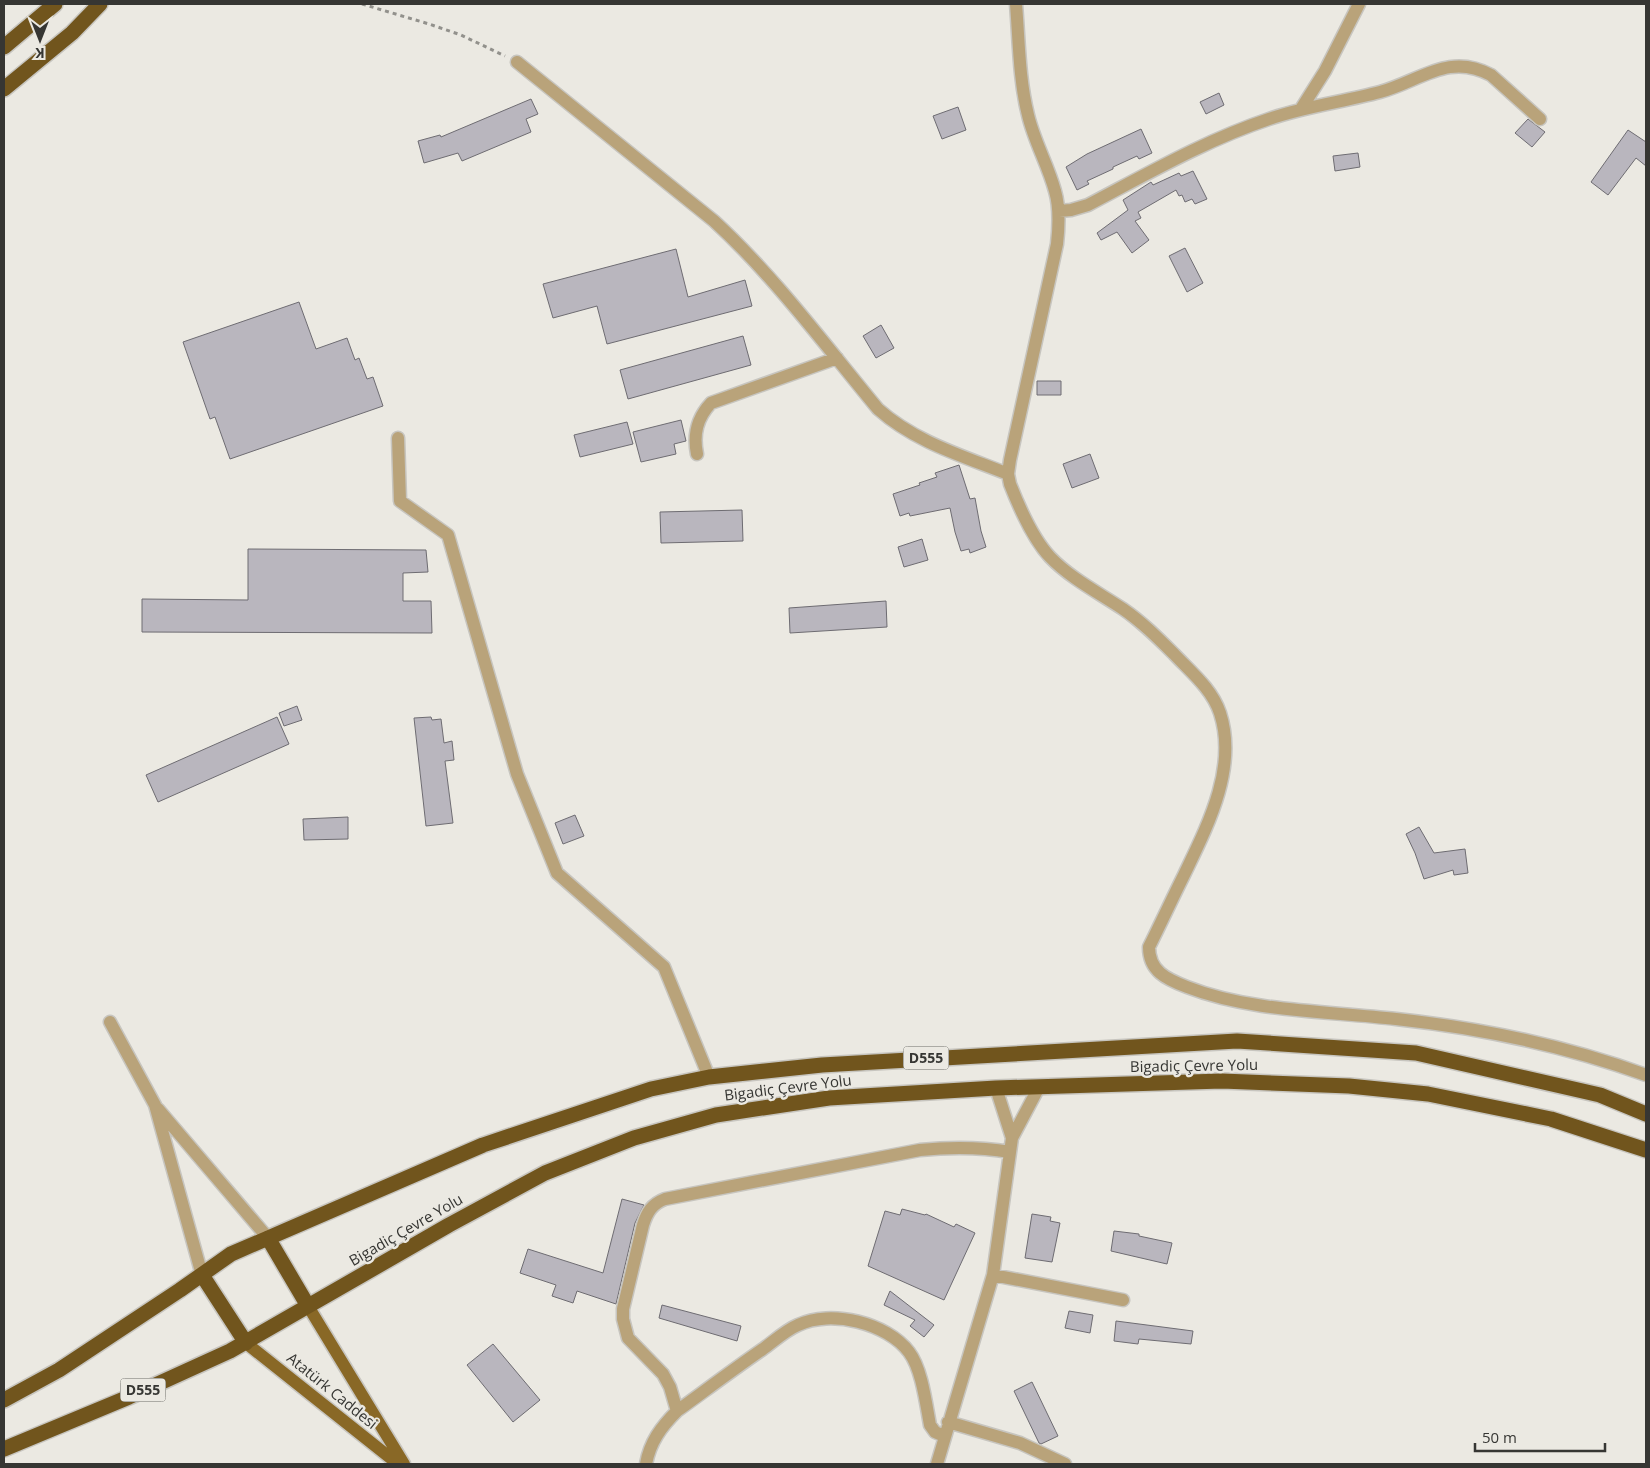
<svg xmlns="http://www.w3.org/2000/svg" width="1650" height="1468" font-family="'Open Sans',sans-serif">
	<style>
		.building { fill: #b9b6be; stroke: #6e6c72 }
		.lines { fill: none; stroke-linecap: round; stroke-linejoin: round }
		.minor-casing { stroke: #c7c5bf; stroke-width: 15 }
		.major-casing { stroke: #c7c5bf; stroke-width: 15 }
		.highway-casing { stroke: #c7c5bf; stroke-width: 18 }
		.path { stroke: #92918c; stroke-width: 3; stroke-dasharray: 4 4; stroke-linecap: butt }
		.minor { stroke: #b9a37a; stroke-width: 12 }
		.major { stroke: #896826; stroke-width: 12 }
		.highway { stroke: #71551d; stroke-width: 15 }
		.labels { text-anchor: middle; stroke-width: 5; stroke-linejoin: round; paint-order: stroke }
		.shield { fill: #ebe9e2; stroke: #6c6c68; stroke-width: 1 }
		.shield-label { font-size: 14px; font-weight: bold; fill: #363633 }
		.street-label { font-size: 15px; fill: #363633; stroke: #ebe9e2 }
	</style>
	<rect width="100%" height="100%" fill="#ebe9e2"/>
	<!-- building -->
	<path class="building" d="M1219 93 1224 105 1206 114 1200 102Z
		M531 99 538 114 526 119 531 132 462 161 458 153 424 163 418 141 440 135 441 137Z
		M958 107 966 130 942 139 933 116Z
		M1528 119 1545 132 1532 147 1515 133Z
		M1141 129 1152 153 1139 159 1137 156 1113 167V169L1087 181 1089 184 1077 190 1066 167 1087 154Z
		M1628 130 1646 142V166L1636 158 1608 195 1591 182Z
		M1358 153 1360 167 1335 171 1333 156Z
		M1193 171 1207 199 1195 204 1192 199 1185 202 1182 195 1179 196 1176 190 1138 212 1141 218 1135 221 1149 240 1132 253 1117 232 1101 240 1097 233 1128 210 1123 200 1151 182 1153 185 1179 173 1181 176Z
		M1185 248 1203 283 1187 292 1169 256Z
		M676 249 688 297 745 280 752 306 607 344 597 306 553 318 543 284Z
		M299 302 316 349 347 338 355 360 359 358 367 379 373 377 383 406 230 459 215 417 210 419 183 342Z
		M881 325 894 348 876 358 863 336Z
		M743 336 751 365 628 399 620 370Z
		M1037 381H1061V395H1037Z
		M681 420 686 441 674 444 676 454 641 462 633 432Z
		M627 422 633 444 580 457 574 435Z
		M1090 454 1099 478 1072 488 1063 464Z
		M959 465 970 499 975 498 981 531 986 547 970 553 969 549 961 551 955 532 950 508 910 516 909 513 900 516 893 494 920 485 919 483 937 477 935 473Z
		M742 510 743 541 661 543 660 512Z
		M922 539 928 560 904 567 898 547Z
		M248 549 426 550 428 572 403 573V601H431L432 633 142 632V599L248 600Z
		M886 601 887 627 790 633 789 608Z
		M297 706 302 720 284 726 279 713Z
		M277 717 289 744 158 802 146 775Z
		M431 717 432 720 441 719 444 743 452 741 454 760 445 761 453 823 426 826 414 718Z
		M575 815 584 836 563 844 555 823Z
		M348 817V839L304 840 303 819Z
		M1419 827 1434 853 1465 849 1468 873 1454 875 1453 870 1424 879 1415 853 1406 834Z
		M622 1199 644 1205 635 1223 616 1304 577 1291 573 1303 552 1296 556 1285 520 1273 528 1249 603 1273Z
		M902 1209 925 1215 926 1214 954 1227 956 1224 975 1233 944 1300 868 1266 885 1211 900 1215Z
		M1032 1214 1051 1217 1050 1221 1060 1223 1052 1262 1025 1258Z
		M1114 1231 1139 1234V1236L1172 1243 1167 1264 1111 1251Z
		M890 1291 934 1325 924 1337 910 1326 915 1320 884 1305Z
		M662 1305 741 1326 737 1341 659 1318Z
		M1069 1311 1093 1315 1090 1333 1065 1328Z
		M1116 1321 1193 1331 1191 1344 1139 1339 1138 1344 1114 1341Z
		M493 1344 540 1400 513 1422 467 1365Z
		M1032 1382 1058 1436 1041 1444 1039 1443 1014 1391Z"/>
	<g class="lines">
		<defs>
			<path id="minor" d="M1016 4C1019 41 1019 79 1028 115 1034 141 1048 165 1055 191 1060 208 1059 226 1057 244L1010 460 1008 474 1010 484C1019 507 1033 539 1050 557 1070 578 1099 593 1123 609 1142 622 1158 638 1174 654 1191 672 1212 689 1220 713 1238 768 1207 827 1184 875 1172 899 1161 923 1149 947 1149 971 1166 979 1187 987 1251 1012 1328 1011 1396 1019 1480 1028 1566 1046 1646 1075
				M517 62 714 221C775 277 825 345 878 409 915 442 963 456 1008 474
				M1301 109 1325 71 1359 4
				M1059 211 1071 210 1088 205C1147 174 1206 140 1269 119 1306 106 1343 102 1380 92 1420 81 1449 52 1491 75L1540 119
				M398 438 400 501 448 535 517 774 557 873 664 967 709 1077
				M697 454C693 434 697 418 711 403L837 358
				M110 1022 155 1105 202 1275
				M158 1109 268 1238
				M1012 1138 1039 1087
				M993 1275 1123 1300
				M677 1411 670 1387 663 1374 628 1338 623 1319V1309L643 1225C647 1212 652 1204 665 1199L920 1150C951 1147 980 1147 1010 1152
				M948 1422 1020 1443 1065 1464
				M646 1464C650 1442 661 1427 677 1411 706 1390 734 1369 763 1349 774 1341 786 1330 798 1325 831 1309 887 1323 909 1352 922 1369 926 1404 930 1425L935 1432 944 1436
				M937 1464 993 1275 1012 1138 996 1088"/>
			<path id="major" d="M308 1306 404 1464
				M246 1343 398 1464"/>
			<path id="highway" d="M4 47 55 4
				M4 89 72 33 100 4
				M268 1238 308 1306
				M202 1275 246 1343
				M4 1400 59 1370 180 1290 231 1254 483 1145 651 1089 709 1077 822 1065 1237 1041 1416 1053 1600 1095 1646 1114
				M4 1449 129 1397 230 1351 449 1225 545 1173 634 1138 716 1115 829 1098 996 1088 1222 1081 1349 1086 1428 1094 1551 1119 1646 1150"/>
		</defs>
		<!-- minor casing -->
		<use href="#minor" class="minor-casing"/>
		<!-- major casing -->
		<use href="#major" class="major-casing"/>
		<!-- highway casing -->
		<use href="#highway" class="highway-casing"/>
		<!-- path -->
		<path class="path" d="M362 4 429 24 461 35 505 56"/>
		<!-- minor -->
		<use href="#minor" class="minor"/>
		<!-- major -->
		<use href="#major" class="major"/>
		<!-- highway -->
		<use href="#highway" class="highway"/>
	</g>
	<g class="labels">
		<!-- shield labels -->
		<g class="shield">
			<rect x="903.5" y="1046.5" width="45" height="23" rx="4"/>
			<rect x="120.5" y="1378.5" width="45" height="23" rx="4"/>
		</g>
		<g class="shield-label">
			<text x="926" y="1063">D555</text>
			<text x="143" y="1395">D555</text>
		</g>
		<!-- street labels -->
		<g class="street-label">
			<text transform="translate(1194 1066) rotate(-1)" y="5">Bigadiç Çevre Yolu</text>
			<text transform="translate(788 1088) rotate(-7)" y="5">Bigadiç Çevre Yolu</text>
			<text transform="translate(406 1230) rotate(-30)" y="5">Bigadiç Çevre Yolu</text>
			<text transform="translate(332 1391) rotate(39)" y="5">Atatürk Caddesi</text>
		</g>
	</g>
	<!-- border -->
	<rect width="1650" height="1468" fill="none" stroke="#363633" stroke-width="10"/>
	<!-- north arrow -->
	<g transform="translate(40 40) rotate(180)" stroke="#ebe9e2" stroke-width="4" paint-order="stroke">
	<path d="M0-4L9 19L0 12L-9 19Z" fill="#363633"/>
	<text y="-8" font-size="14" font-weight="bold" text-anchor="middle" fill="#363633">K</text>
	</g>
	<!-- scale -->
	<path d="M1475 1443v8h130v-8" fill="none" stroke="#363633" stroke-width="2.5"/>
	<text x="1482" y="1443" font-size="15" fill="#363633" stroke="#ebe9e2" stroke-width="4" paint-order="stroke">50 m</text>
</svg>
